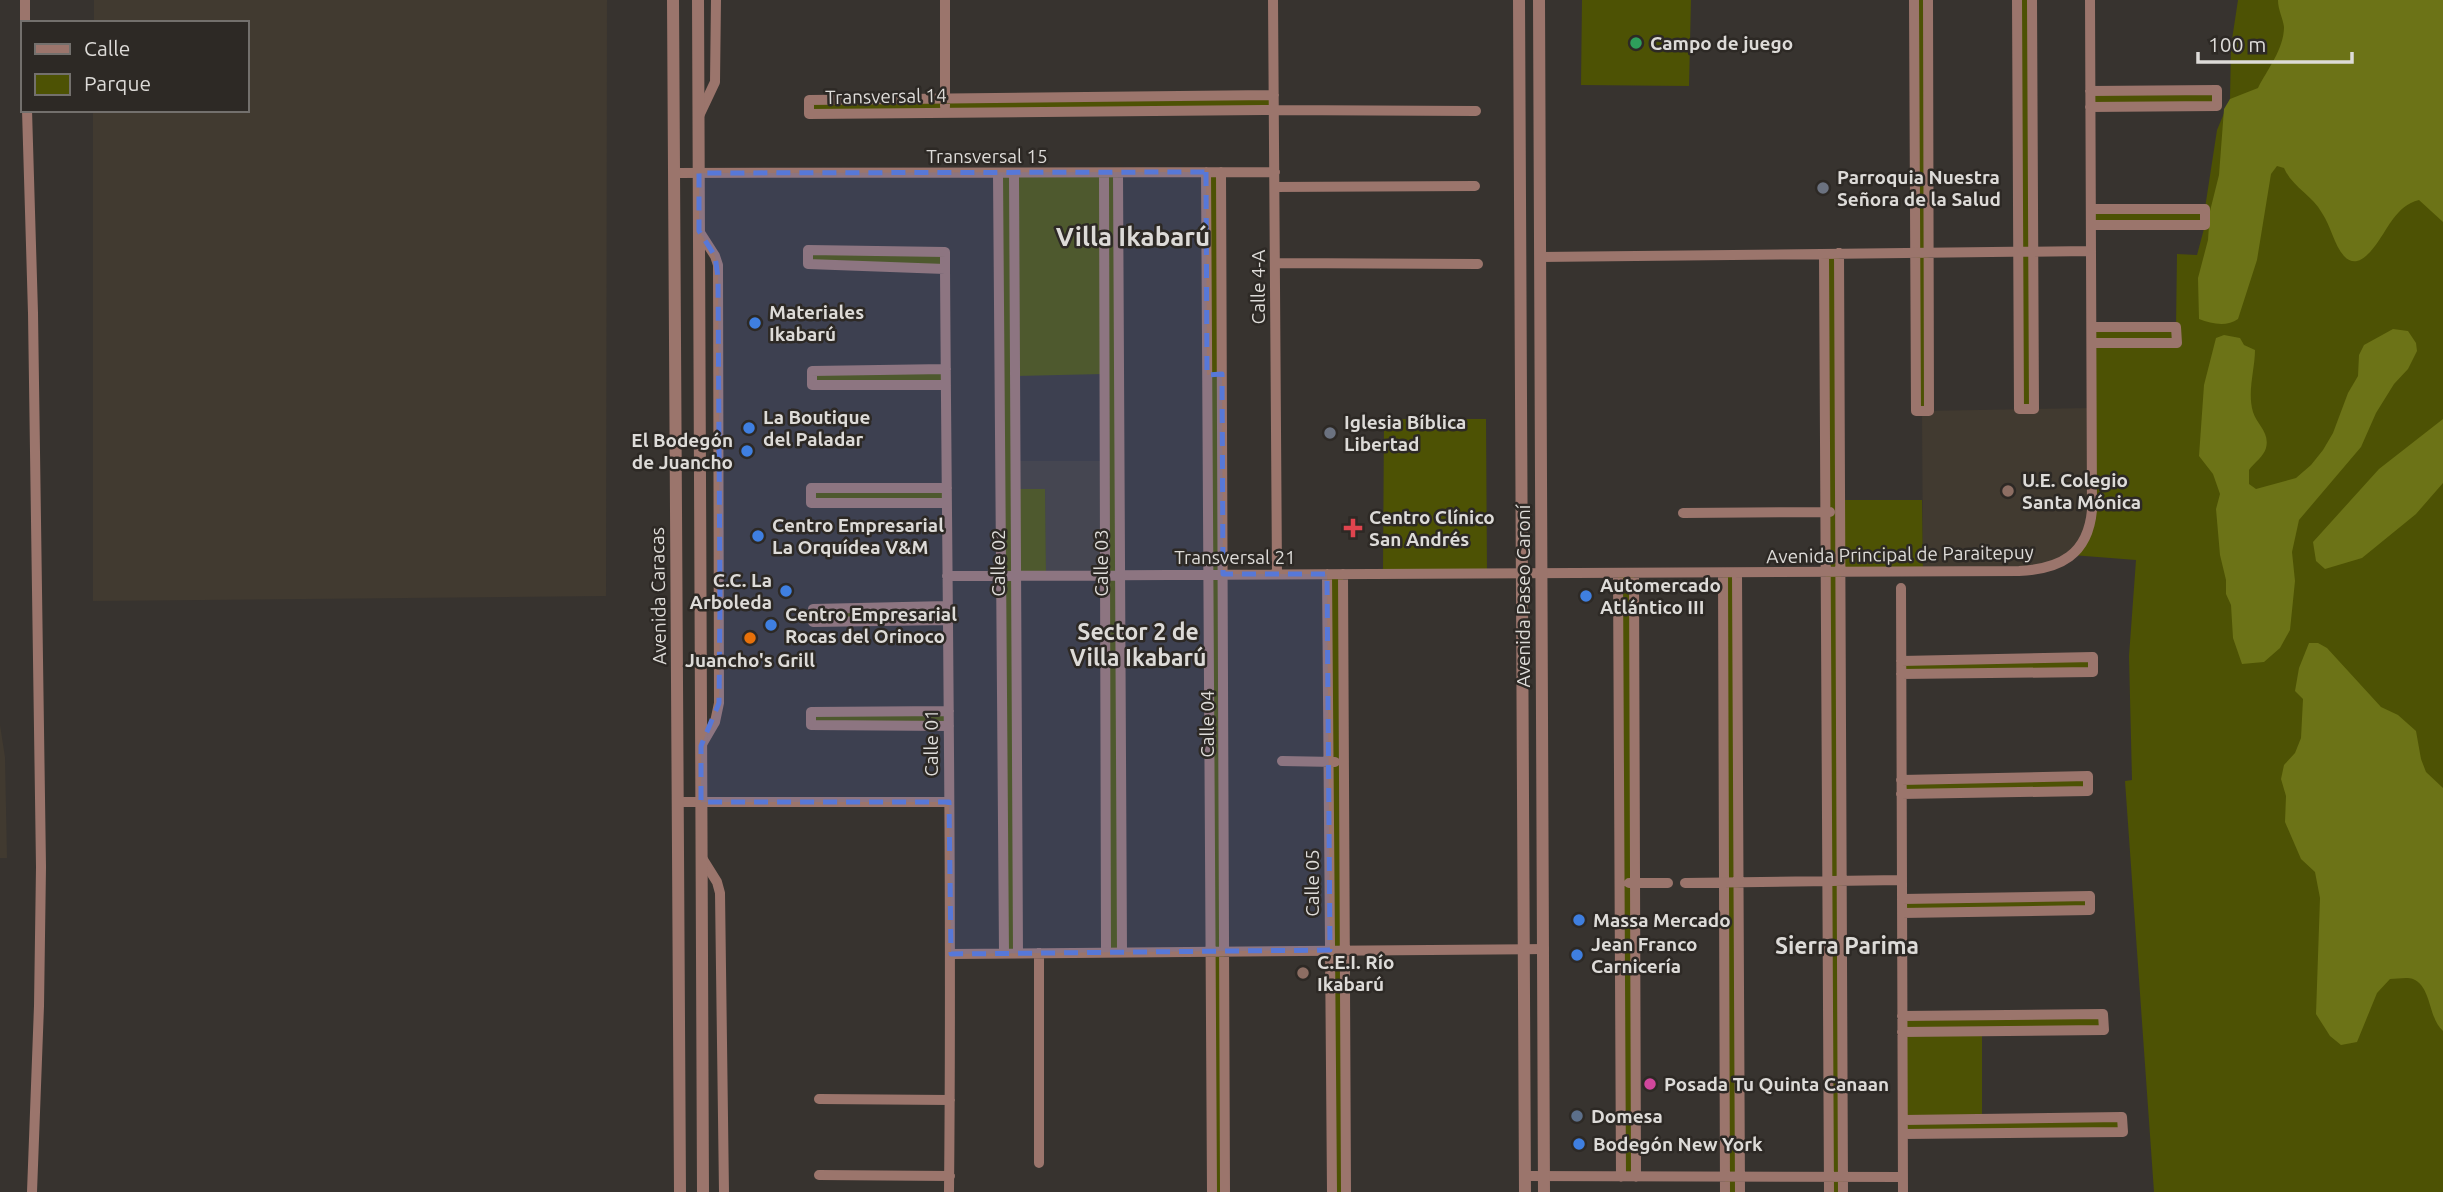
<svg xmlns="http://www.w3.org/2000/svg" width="2443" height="1192" font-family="Ubuntu,sans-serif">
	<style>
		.built { fill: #413a30 }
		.green { fill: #4d5204 }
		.forest { fill: #6c7317 }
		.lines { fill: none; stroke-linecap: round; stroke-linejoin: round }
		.minor { stroke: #9b756c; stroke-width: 10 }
		.tertiary { stroke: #9b756c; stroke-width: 12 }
		.marked { fill: #5778d8; fill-opacity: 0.2; stroke: #5778d8; stroke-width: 5; stroke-dasharray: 14 9; stroke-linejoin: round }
		.leisure-dot { fill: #2e9e5b; stroke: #2d2925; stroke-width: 2.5 }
		.worship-dot { fill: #6b7280; stroke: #2d2925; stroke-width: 2.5 }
		.shop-dot { fill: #3f7fe0; stroke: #2d2925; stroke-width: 2.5 }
		.education-dot { fill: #8d6e63; stroke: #2d2925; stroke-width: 2.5 }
		.health-dot { fill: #e0444e; stroke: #2d2925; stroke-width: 2.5 }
		.food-dot { fill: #e8710a; stroke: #2d2925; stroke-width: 2.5 }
		.hotel-dot { fill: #d1479c; stroke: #2d2925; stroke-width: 2.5 }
		.service-dot { fill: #5c6f8a; stroke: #2d2925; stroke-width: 2.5 }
		.labels { text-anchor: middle; stroke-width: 5; stroke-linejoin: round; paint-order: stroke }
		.poi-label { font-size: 19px; font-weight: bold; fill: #dddbd8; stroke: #2d2925; text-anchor: start }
		.street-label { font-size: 19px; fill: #dddbd8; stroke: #2d2925 }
		.quarter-label { font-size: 23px; font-weight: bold; fill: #dddbd8; stroke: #2d2925 }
		.district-label { font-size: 26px; font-weight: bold; fill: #dddbd8; stroke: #2d2925 }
	</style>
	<rect width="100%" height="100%" fill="#37332f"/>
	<!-- built -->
	<path class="built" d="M94 0H607L606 596 93 601V110H247V23H94Z
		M2092 408 2089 530 2056 566 1923 572 1922 411Z
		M1015 461H1103V575H1046L1045 490 1015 489Z
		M0 725 5 757 7 858H0Z"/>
	<!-- green -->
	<path class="green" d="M1582 0H1691L1689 86 1581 85Z
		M1914 0H1928L1929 411H1916Z
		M2017 0H2032L2034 409H2019Z
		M2238 0H2443V1192H2154L2125 781 2132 780 2129 656 2136 560 2072 555 2089 530 2092 327H2176L2177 254 2197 255 2205 225H2091V209L2205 208 2217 130 2230 99 2231 46Z
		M2217 90V106L2090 107V91Z
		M1274 96V109L809 114V100Z
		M1206 172H1221L1225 1192H1212Z
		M1118 173 1121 952H1106L1103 374 1015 376 1016 489H1045L1046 575H1016L1018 953H1004L998 174Z
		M808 250 945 252V267L808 264Z
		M1839 253 1840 500H1922L1923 572 1841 573 1843 1192H1829L1824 254Z
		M946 369V385H812V371Z
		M1384 419H1486L1487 574H1383Z
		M811 488H946L947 503H811Z
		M1618 573 1634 574 1636 1177H1621Z
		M1723 573H1737L1740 1192H1725Z
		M1327 574H1343L1346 1192H1332Z
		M947 606V621L813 622V609Z
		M2093 657V672L1901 674V661Z
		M811 712H948V726L811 725Z
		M2088 776V791L1901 794V780Z
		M2090 896V910L1902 913V899Z
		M2103 1014 2104 1030 1982 1031V1118L2122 1117 2123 1132 1903 1134 1902 1016Z"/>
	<!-- forest -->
	<path class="forest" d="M2278 0H2443V222L2419 200C2407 203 2400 210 2393 219 2384 230 2363 277 2344 256 2334 245 2331 226 2322 213 2312 195 2292 187 2284 168L2277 166 2271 174 2257 260 2238 319C2227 327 2212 324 2199 319L2198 278 2208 240 2210 211 2219 175 2224 109 2230 99 2258 88C2267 70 2284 49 2284 27 2283 18 2278 10 2278 0Z
		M2393 329 2408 331 2416 343 2417 351 2408 369 2394 384 2376 413 2361 447 2299 520 2292 552 2295 581 2290 630 2280 648 2264 662 2242 664 2233 638 2231 605 2226 594V580L2220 555 2216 509 2220 494 2213 474 2199 456 2204 385 2216 338 2224 335 2240 338 2244 345 2255 350C2255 369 2247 392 2253 412 2257 425 2270 432 2266 448 2264 456 2254 463 2249 470V484L2256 489 2296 478 2311 465 2323 450 2333 433 2348 393 2358 376 2359 355 2364 345Z
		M2443 419V483L2416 514 2362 558 2325 569 2316 561 2313 542 2379 469Z
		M2309 643H2318L2327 648 2381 707 2398 715 2416 731 2421 759 2426 772 2443 788V1031C2428 1018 2432 987 2413 979 2407 977 2397 979 2390 979L2377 993 2357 1042 2341 1045 2330 1036 2316 1014 2320 898 2315 872 2301 859 2285 822 2286 796 2281 779 2284 765 2295 753 2301 738 2303 699 2295 691 2299 668Z"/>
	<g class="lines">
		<!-- minor -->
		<path class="minor" d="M25 0V23
			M945 0V106
			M1273 0 1277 574
			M1914 0 1916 411H1929L1928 0
			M2017 0 2019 409H2034L2032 0
			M2090 91 2217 90V106L2090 107
			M1274 95 809 100V114L1264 110 1476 111
			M27 110 33 313 41 867 39 1006 32 1192
			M698 118 715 82 716 0
			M1206 172 1212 1192
			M1221 172 1225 1192
			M674 173 1275 172
			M1104 173 1106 952
			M1118 173 1122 952
			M998 174 1004 953
			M1014 174 1018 953
			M1275 187 1475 186
			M2091 209H2205V225H2091
			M699 231 715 256 718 265 719 703 715 722 701 746
			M1839 253 1843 1192
			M1824 254 1829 1192
			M1540 257 2091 251
			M1275 263 1478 264
			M945 269 808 264V250L945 252V269C947 577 952 884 949 1192
			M2092 327H2176L2177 343H2092
			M946 369 812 371V385H946
			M947 488H811V503H947
			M1683 513 1830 512
			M1618 573 1621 1177
			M1723 573 1725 1192
			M1737 573 1740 1192
			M1327 574 1332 1192
			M1343 574 1346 1192
			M1634 574 1636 1177
			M947 576 2019 571C2060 569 2088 555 2092 510L2090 0
			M1901 588 1903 1192
			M948 606 813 609V622L948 620
			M1901 661 2093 657V672L1901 674
			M949 711 811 712V725L949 726
			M1282 761 1335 762
			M1901 780 2088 776V791L1901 794
			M679 802H949
			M702 858 717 882 720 893 724 1192
			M1629 883H1668
			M1685 883 1902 880
			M1902 899 2090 896V910L1902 913
			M1039 953V1163
			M951 954 1544 949
			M1902 1016 2103 1014 2104 1030 1902 1032
			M819 1099 950 1100
			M1903 1134 2123 1132 2122 1117 1903 1120
			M819 1175 950 1176
			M1525 1176 1903 1177"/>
		<!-- tertiary -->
		<path class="tertiary" d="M673 0 680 1192
			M698 0 703 1192
			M1519 0 1525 1192
			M1539 0 1544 1192"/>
	</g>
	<!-- marked area -->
	<path class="marked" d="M1206 172 1207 375 1222 374 1223 574H1327L1330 950 951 954 949 802H701V746L719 703 720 602 718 277 715 256 699 231V173Z"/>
	<!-- markers -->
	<circle class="leisure-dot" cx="1636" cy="43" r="7"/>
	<g class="worship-dot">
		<circle cx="1823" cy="188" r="7"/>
		<circle cx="1330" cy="433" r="7"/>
	</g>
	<g class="shop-dot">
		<circle cx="755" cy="323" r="7"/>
		<circle cx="749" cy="428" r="7"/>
		<circle cx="747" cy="451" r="7"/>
		<circle cx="758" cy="536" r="7"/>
		<circle cx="786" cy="591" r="7"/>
		<circle cx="1586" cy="596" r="7"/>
		<circle cx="771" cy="625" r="7"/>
		<circle cx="1579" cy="920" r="7"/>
		<circle cx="1577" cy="955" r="7"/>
		<circle cx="1579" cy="1144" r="7"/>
	</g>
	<g class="education-dot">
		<circle cx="2008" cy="491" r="7"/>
		<circle cx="1303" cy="973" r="7"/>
	</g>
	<path class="health-dot" d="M1349.5 517.5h7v7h7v7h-7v7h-7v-7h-7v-7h7z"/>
	<circle class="food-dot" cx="750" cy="638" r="7"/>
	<circle class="hotel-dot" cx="1650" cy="1084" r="7"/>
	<circle class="service-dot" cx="1577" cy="1116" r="7"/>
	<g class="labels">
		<!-- poi labels -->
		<g class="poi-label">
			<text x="1650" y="50">Campo de juego</text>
			<text x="1837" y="184">Parroquia Nuestra<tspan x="1837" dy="22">Señora de la Salud</tspan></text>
			<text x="769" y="319">Materiales<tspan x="769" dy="22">Ikabarú</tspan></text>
			<text x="763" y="424">La Boutique<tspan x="763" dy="22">del Paladar</tspan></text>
			<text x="1344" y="429">Iglesia Bíblica<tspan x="1344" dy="22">Libertad</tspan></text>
			<text x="733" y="447" text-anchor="end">El Bodegón<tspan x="733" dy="22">de Juancho</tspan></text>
			<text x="2022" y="487">U.E. Colegio<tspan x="2022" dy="22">Santa Mónica</tspan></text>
			<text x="1369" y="524">Centro Clínico<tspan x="1369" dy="22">San Andrés</tspan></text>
			<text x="772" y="532">Centro Empresarial<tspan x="772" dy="22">La Orquídea V&amp;M</tspan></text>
			<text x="772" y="587" text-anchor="end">C.C. La<tspan x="772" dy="22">Arboleda</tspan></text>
			<text x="1600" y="592">Automercado<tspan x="1600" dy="22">Atlántico III</tspan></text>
			<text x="785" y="621">Centro Empresarial<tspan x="785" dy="22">Rocas del Orinoco</tspan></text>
			<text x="750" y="667" text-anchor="middle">Juancho's Grill</text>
			<text x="1593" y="927">Massa Mercado</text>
			<text x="1591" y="951">Jean Franco<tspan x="1591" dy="22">Carnicería</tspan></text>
			<text x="1317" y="969">C.E.I. Río<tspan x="1317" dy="22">Ikabarú</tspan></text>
			<text x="1664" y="1091">Posada Tu Quinta Canaan</text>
			<text x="1591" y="1123">Domesa</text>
			<text x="1593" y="1151">Bodegón New York</text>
		</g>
		<!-- street labels -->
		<g class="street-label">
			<text transform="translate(886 96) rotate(-1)" y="7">Transversal 14</text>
			<text x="987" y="163">Transversal 15</text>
			<text transform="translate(1258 287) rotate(-90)" y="7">Calle 4-A</text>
			<text transform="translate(1900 554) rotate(-1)" y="7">Avenida Principal de Paraitepuy</text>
			<text x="1235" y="564">Transversal 21</text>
			<text transform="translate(998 563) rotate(-90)" y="7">Calle 02</text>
			<text transform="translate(1101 563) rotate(-90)" y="7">Calle 03</text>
			<text transform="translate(658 596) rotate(-91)" y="7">Avenida Caracas</text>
			<text transform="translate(1523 596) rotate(-90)" y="7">Avenida Paseo Caroní</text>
			<text transform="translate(1207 724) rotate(-90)" y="7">Calle 04</text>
			<text transform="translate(931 743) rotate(-90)" y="7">Calle 01</text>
			<text transform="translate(1312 883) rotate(-90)" y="7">Calle 05</text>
		</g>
		<!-- quarter labels -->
		<g class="quarter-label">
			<text x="1138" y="640">Sector 2 de<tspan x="1138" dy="26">Villa Ikabarú</tspan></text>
			<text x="1847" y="954">Sierra Parima</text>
		</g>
		<!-- district labels -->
		<g class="district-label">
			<text x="1133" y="246">Villa Ikabarú</text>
		</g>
	</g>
	<!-- legend -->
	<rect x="21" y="21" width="228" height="91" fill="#2d2925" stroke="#73706d" stroke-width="2"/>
	<rect x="35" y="44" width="35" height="10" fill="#9b756c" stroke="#73706d" stroke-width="2"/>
	<text x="84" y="56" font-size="21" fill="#dddbd8">Calle</text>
	<rect x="35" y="74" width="35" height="21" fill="#4d5204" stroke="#73706d" stroke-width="2"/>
	<text x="84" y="91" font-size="21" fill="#dddbd8">Parque</text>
	<!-- scale -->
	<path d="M2198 52v10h154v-10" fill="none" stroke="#dddbd8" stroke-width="3.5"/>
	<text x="2208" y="52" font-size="21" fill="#dddbd8" stroke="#2d2925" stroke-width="5" paint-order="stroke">100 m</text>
</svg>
